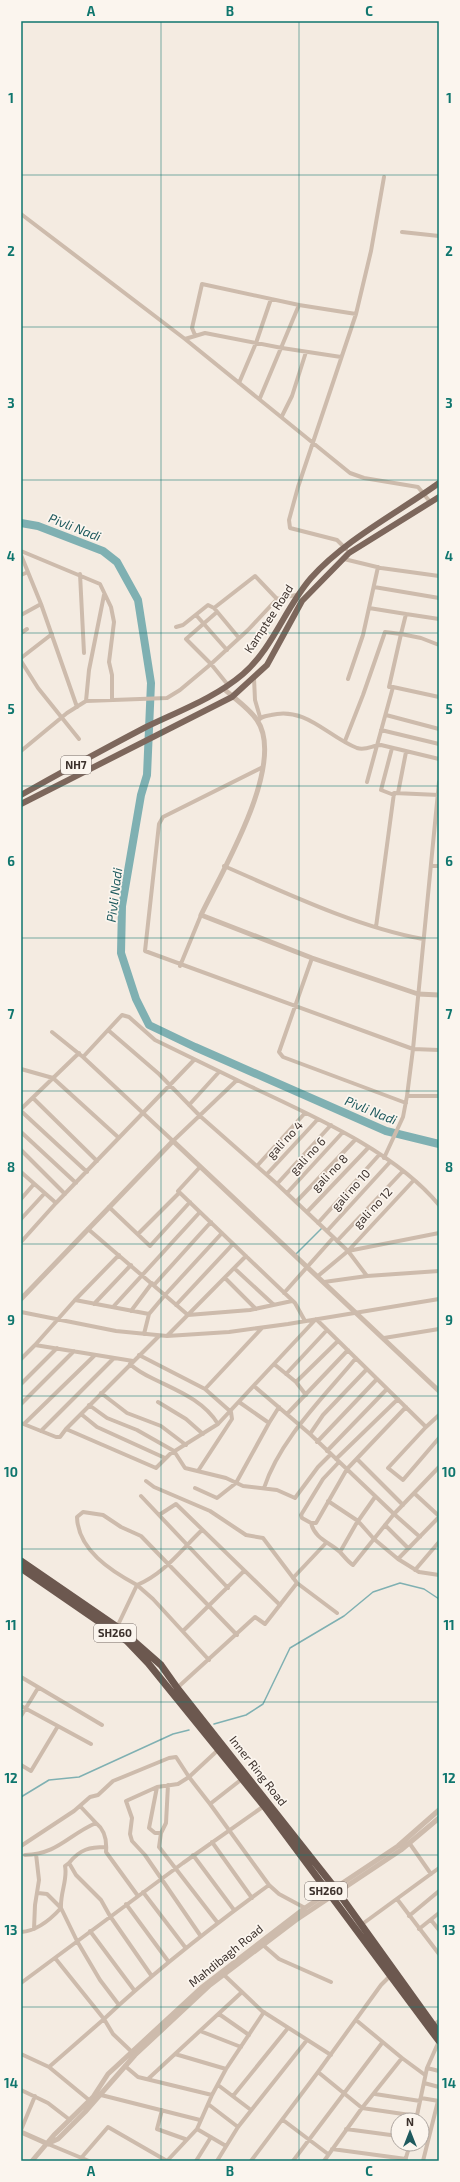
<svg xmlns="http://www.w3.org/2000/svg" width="460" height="2182" font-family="'Exo 2',sans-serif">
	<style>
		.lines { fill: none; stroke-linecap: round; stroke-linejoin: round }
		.stream { stroke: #7fb0b2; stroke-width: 1.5 }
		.river { stroke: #7fb0b2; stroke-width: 8 }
		.minor { stroke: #cdbbac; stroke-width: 4 }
		.tertiary { stroke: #cdbbac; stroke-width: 5 }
		.primary { stroke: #7d675c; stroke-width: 6 }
		.trunk { stroke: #6c584f; stroke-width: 7 }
		.grid { fill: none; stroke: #0f766e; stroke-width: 1; stroke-opacity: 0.55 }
		.labels { text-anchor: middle; stroke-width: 3.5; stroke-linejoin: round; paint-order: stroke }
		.shield { fill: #fbf5ee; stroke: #756b66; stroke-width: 1 }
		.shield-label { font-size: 11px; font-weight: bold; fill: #3b302b }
		.street-label { font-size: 12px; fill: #3b302b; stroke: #fbf5ee }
		.water-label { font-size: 13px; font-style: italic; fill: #1f5a5e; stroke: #fbf5ee }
		.neatline { fill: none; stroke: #0f766e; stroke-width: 1.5 }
		.grid-label { font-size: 13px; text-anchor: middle; font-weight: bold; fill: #0f766e }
	</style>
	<rect width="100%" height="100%" fill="#f4ebe1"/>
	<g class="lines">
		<!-- stream -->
		<path class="stream" d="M295 1255 322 1228
			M214 1724 246 1715 263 1704 290 1648 344 1616 373 1592 400 1583 424 1589 439 1599
			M21 1797 49 1780 79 1777 173 1734 189 1730"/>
		<!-- river -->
		<path class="river" d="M21 523 38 526 103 551 117 562 138 600 151 683 147 775 141 795 122 906 121 953 136 999 149 1025 195 1047 386 1131 439 1144"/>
		<!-- minor -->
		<path class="minor" d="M21 214 185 339 205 333 282 348 341 357
			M402 232 439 236
			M195 335 192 328 202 284 299 305
			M185 339 350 473 364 478 418 487 431 503
			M239 383 256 343 271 299
			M260 398 299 305 356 314
			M282 416 292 396 306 352
			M346 549 337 540 290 528 289 520 298 487 356 314 371 251 384 177
			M21 551 100 584 111 607 114 622 109 662 112 675V699
			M21 555 41 604
			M344 559 381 568 439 576
			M80 574 84 653
			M21 575 28 572
			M374 587 439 598
			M369 608 406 614
			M217 612 186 639 211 664 228 685
			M21 615 41 604 77 707
			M196 615 227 650
			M439 619 406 614 401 634 421 638 439 645
			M176 627 183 625 208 605 214 608
			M21 633 27 629
			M239 638 214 608 255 576 277 599
			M21 658 52 634
			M21 661 38 688 79 739
			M254 678 255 700 260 717
			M348 679 363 635 378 567
			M86 701 89 670 104 595
			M386 715 439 729
			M258 721C261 716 266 716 271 715 306 706 328 737 357 748 366 751 373 745 381 745L439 759
			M381 730 439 744
			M345 741 363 695 385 632 401 634 389 687H393
			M392 748 381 790 394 795
			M21 751 67 713 86 701 167 698 180 690 211 664 248 630 277 599 296 595
			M263 767 163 817 159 824 145 951 413 1049 439 1050
			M367 782 393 687 439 697
			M439 782 413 1049 407 1096H439
			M398 793 406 752
			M224 866C286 893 357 927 423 939
			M431 866H439
			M376 927 394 793 439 795
			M312 958 279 1052 283 1057 406 1103
			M180 966 201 915
			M108 1030 159 1074 200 1116 276 1183 348 1251 367 1276 324 1282
			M52 1032 83 1057 173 1141 237 1080C303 1112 392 1148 439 1205
			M83 1057 122 1015 129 1017 155 1040 237 1080
			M21 1069 53 1078 119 1138
			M33 1098 97 1161
			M189 1105 219 1072
			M21 1109 79 1053
			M21 1111 87 1172
			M21 1132 76 1183
			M21 1150 65 1194
			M384 1158 403 1117 407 1096
			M257 1166 305 1113
			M200 1167 178 1191 295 1303 305 1321
			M21 1172 56 1203
			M267 1174 318 1119
			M277 1184 331 1125
			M287 1193 343 1132
			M21 1199 34 1184
			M296 1202 355 1140
			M109 1207 150 1246 190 1202
			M307 1212 368 1148
			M21 1219 44 1194
			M318 1223 379 1155
			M88 1229 188 1315 250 1310 292 1301
			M327 1231 390 1162
			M138 1234 179 1193
			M337 1241 403 1171
			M21 1242 56 1203 194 1060
			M348 1251 439 1233
			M234 1268 274 1305
			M318 1276 348 1251 414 1180
			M367 1276 439 1271
			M225 1278 256 1309
			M154 1285 211 1222
			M284 1293 333 1238
			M75 1300 119 1255
			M94 1304 131 1265
			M176 1305 233 1244
			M113 1307 200 1212
			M131 1311 152 1283
			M21 1312 116 1331 167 1336 229 1332 288 1324 439 1299
			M149 1314 165 1295 222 1233
			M159 1336 66 1429 156 1468 170 1454 218 1424 316 1319 426 1427 439 1415
			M167 1336 246 1256
			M384 1338 439 1329
			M139 1355 205 1389
			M21 1359 35 1345
			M133 1361 35 1345 75 1300 149 1314 144 1334
			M130 1364C139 1373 150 1377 162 1383 183 1393 205 1403 218 1424
			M274 1364 296 1382
			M286 1374 327 1330
			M21 1384 57 1348
			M254 1386 310 1434 394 1514 439 1467
			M101 1393 127 1413 161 1426 186 1445
			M306 1395 296 1382 338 1341
			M158 1402 186 1419 203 1434
			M21 1404 74 1351
			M89 1405 107 1418 137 1430 174 1451 185 1468 226 1478 243 1486 277 1490 295 1498 318 1467 331 1454
			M81 1414 97 1427 165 1458
			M287 1414 348 1350
			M21 1423 56 1437H60L66 1429
			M269 1423 279 1407
			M24 1424 95 1355
			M426 1427 388 1468 403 1480 439 1438
			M41 1431 114 1358
			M310 1434 323 1415 367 1369
			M317 1442 377 1379
			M327 1451 387 1389
			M336 1459 398 1399
			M357 1459 403 1505
			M339 1462 323 1479 301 1515 302 1518 311 1523H316L347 1469 406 1407
			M198 1471 232 1419 231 1412 205 1389 262 1328
			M146 1481 154 1487 210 1511 246 1535 263 1538 297 1583 337 1613
			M195 1488 217 1498 236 1483 269 1423 239 1402
			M264 1488C280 1439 323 1398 356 1358
			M414 1493 439 1516
			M141 1496 228 1588
			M328 1501 358 1521 374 1539 398 1559 439 1517
			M159 1515 176 1504 280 1605
			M311 1523C315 1539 329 1542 340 1552 344 1556 347 1561 353 1565L394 1514 420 1537
			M385 1525 408 1548
			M202 1530C181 1550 164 1574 137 1585 111 1571 78 1550 77 1517L83 1512 103 1515 121 1527 141 1536 237 1635
			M340 1552 356 1524 375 1497
			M398 1559 419 1572 439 1575
			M415 1570 439 1542
			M293 1578 326 1543
			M117 1627 137 1585 153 1599 209 1660
			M183 1631 244 1571
			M21 1677 102 1725
			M177 1688 255 1617 265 1624 297 1583
			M21 1706 91 1744
			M21 1716 38 1688
			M21 1765 31 1771 58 1726
			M157 1787 149 1828 155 1833H161L166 1823 168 1785
			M80 1806 96 1823
			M161 1833 159 1847 217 1922
			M212 1842 252 1898
			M410 1844 431 1874
			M21 1846 74 1811 90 1797 98 1795 113 1781 169 1758 176 1757 189 1777 218 1750
			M106 1847C90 1847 80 1849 69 1863L76 1875 101 1900 110 1916 151 1975
			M25 1855C58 1854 68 1835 96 1823 105 1830 107 1841 106 1852L138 1896
			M193 1855 234 1910
			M269 1885 279 1894 305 1908
			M143 1892 185 1947
			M38 1893 47 1894 61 1908 77 1941 100 1980 119 2005
			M397 1899 439 1954
			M126 1904 168 1961
			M409 1916 439 1891
			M431 1920 439 1930
			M361 1925 439 1868
			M34 1929 35 1905 39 1880 36 1854
			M419 1929 439 1913
			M90 1931 134 1990
			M21 1932C37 1931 51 1919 61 1908 60 1893 68 1879 65 1866L69 1863
			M200 1935 145 1855 132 1841 130 1834 132 1818 126 1801 157 1787 178 1784 189 1777 210 1804
			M263 1945 279 1959 331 1982
			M222 1973 262 2011 331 2055
			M21 1983 183 1863 264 1806
			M219 2014 249 2035
			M356 2020 402 2058
			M433 2025 439 2021
			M200 2031 241 2047
			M133 2053 113 2034 104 2019C157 1969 210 1928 269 1885L210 1804 242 1779
			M21 2054 49 2067 89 2100
			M175 2054 226 2069
			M125 2066 138 2077 212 2095 226 2069 264 2012
			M49 2067 104 2019 55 1958
			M427 2068 439 2071
			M318 2072 362 2108 417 2116
			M148 2079 242 1992
			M424 2083 439 2087
			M218 2085 251 2110
			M21 2090 48 2103 70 2120
			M375 2094 420 2101
			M101 2095 200 2120
			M212 2095 197 2129 226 2146
			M233 2096 288 2028
			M421 2098 439 2101
			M208 2104 238 2127
			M162 2110 157 2129 185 2139
			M283 2120 328 2154
			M416 2120 427 2068 439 2041
			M346 2129 398 2136
			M21 2130 35 2096
			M48 2144 89 2161
			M332 2149 406 2159
			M82 2157 108 2127 167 2161 197 2129
			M196 2161 211 2137
			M217 2161 238 2127 307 2040
			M251 2161 318 2072 381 1985 390 1976
			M293 2161 382 2043
			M324 2161 362 2108 402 2058 425 2075
			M405 2161 410 2144
			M423 2161 438 2101"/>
		<!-- tertiary -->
		<path class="tertiary" d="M224 689C235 699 249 708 257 720 287 764 221 873 201 915L312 958 418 994 439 995
			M21 1299 173 1141 439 1391
			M21 2132 48 2144
			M49 2143 58 2139 85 2112 135 2055 210 1985 296 1920 401 1850 439 1818
			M32 2161 54 2135 93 2097 108 2074 201 1988 305 1908 398 1846 439 1810"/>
		<!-- primary -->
		<path class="primary" d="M21 795C62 772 104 749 146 727 179 711 215 698 243 674 273 648 285 608 311 578 346 539 396 514 439 483
			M21 804 232 697 267 665 302 601 349 553 439 497"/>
		<!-- trunk -->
		<path class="trunk" d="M21 1561 120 1629 161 1665 178 1689 335 1888 439 2033
			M21 1568 127 1641 148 1663 264 1806 439 2041"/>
	</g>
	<!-- grid -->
	<path class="grid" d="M161 21V2161M299 21V2161M21 175H439M21 327H439M21 480H439M21 633H439M21 786H439M21 938H439M21 1091H439M21 1244H439M21 1396H439M21 1549H439M21 1702H439M21 1855H439M21 2007H439"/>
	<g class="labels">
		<!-- shield labels -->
		<g class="shield">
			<rect x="61" y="756" width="30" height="18" rx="3"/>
			<rect x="94" y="1624" width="42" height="18" rx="3"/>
			<rect x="305" y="1882" width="42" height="18" rx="3"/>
		</g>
		<g class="shield-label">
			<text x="76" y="769">NH7</text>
			<text x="115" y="1637">SH260</text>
			<text x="326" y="1895">SH260</text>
		</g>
		<!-- street labels -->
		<g class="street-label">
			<text transform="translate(269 619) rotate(-57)" y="4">Kamptee Road</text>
			<text transform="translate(285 1140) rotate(-47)" y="4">gali no 4</text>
			<text transform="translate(308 1156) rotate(-47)" y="4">gali no 6</text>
			<text transform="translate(330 1173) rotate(-46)" y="4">gali no 8</text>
			<text transform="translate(351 1190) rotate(-48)" y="4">gali no 10</text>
			<text transform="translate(373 1208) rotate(-47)" y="4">gali no 12</text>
			<text transform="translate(258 1771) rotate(52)" y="4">Inner Ring Road</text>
			<text transform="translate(226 1956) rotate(-39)" y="4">Mahdibagh Road</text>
		</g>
		<!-- water labels -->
		<g class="water-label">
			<text transform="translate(75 527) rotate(21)" y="5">Pivli Nadi</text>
			<text transform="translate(114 895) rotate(-83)" y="5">Pivli Nadi</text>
			<text transform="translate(371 1110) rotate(22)" y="5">Pivli Nadi</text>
		</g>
	</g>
	<!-- border -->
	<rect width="460" height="2182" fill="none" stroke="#fbf5ee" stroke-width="44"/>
	<!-- north arrow -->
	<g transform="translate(410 2132)"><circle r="19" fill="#fbf5ee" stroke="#aea6a0"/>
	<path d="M0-3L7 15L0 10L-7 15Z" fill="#1f5a5e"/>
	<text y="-6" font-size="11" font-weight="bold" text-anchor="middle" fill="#3b302b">N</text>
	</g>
	<rect x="22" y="22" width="416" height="2138" class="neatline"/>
	<g class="grid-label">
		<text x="91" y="16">A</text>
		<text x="230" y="16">B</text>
		<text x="369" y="16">C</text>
		<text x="11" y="103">1</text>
		<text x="449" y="103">1</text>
		<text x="11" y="256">2</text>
		<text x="449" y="256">2</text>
		<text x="11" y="408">3</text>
		<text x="449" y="408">3</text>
		<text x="11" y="561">4</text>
		<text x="449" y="561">4</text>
		<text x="11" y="714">5</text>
		<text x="449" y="714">5</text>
		<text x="11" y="866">6</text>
		<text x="449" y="866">6</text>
		<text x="11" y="1019">7</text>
		<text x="449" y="1019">7</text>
		<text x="11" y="1172">8</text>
		<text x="449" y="1172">8</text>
		<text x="11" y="1325">9</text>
		<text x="449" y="1325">9</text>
		<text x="11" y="1477">10</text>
		<text x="449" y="1477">10</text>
		<text x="11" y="1630">11</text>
		<text x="449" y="1630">11</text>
		<text x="11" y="1783">12</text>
		<text x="449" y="1783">12</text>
		<text x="11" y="1935">13</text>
		<text x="449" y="1935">13</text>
		<text x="11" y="2088">14</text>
		<text x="449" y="2088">14</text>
		<text x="91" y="2176">A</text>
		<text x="230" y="2176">B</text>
		<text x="369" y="2176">C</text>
	</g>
</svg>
